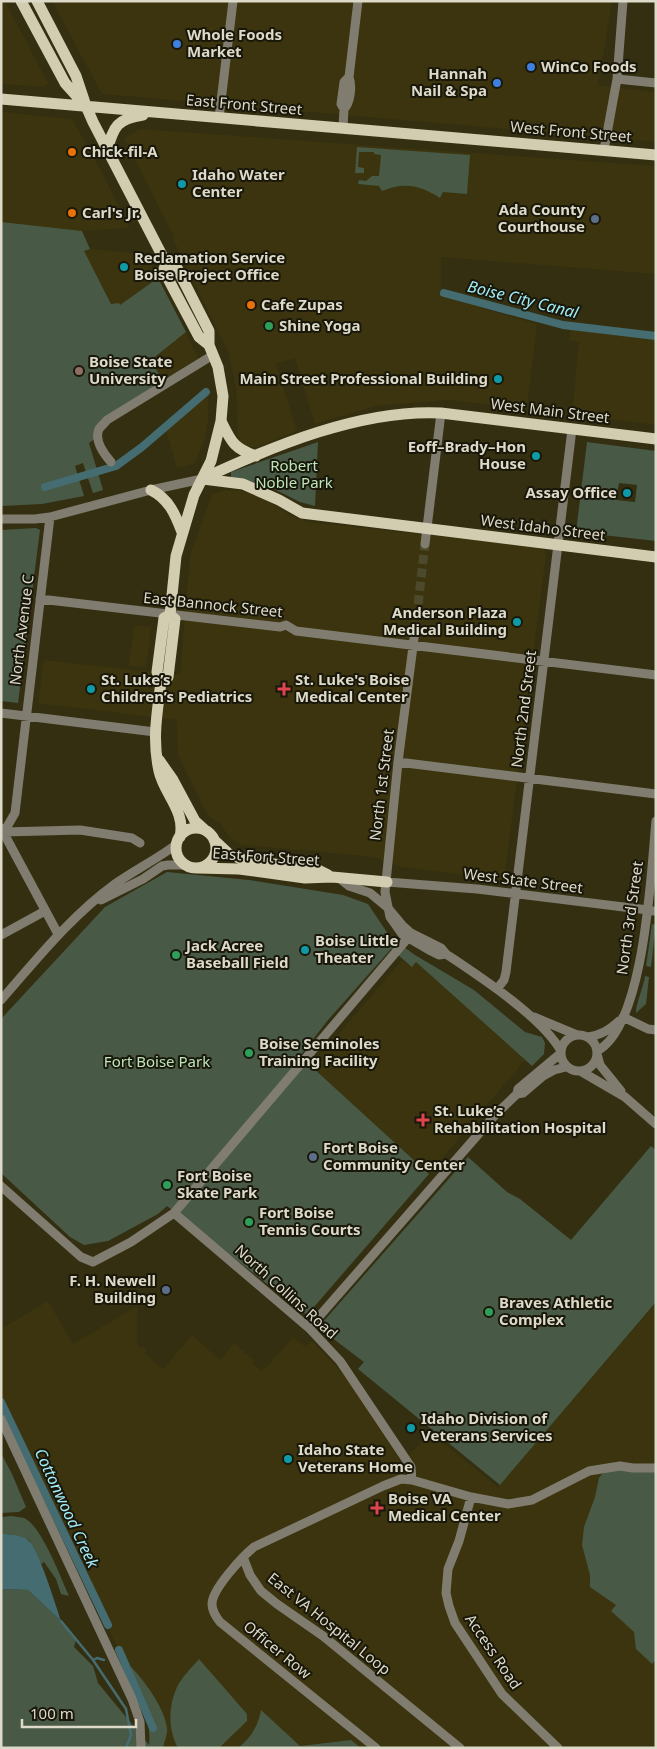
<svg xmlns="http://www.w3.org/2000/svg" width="657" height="1749" font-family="'Noto Sans',sans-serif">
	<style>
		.built { fill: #3b340e }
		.green { fill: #485946; fill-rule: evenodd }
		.water { fill: #446c71 }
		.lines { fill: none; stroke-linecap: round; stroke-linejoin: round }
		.stream { stroke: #446c71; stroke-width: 2.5 }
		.canal { stroke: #446c71; stroke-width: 8 }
		.minor-tunnel { stroke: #4d492d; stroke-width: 9; stroke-dasharray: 9 4.5; stroke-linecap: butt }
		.minor { stroke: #807d70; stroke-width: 9 }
		.major { stroke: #d2cdb0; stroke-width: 11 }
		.shop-dot { fill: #3f7fe0; stroke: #19170a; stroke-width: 2 }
		.food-dot { fill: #e8710a; stroke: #19170a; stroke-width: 2 }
		.culture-dot { fill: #0f9aa8; stroke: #19170a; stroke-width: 2 }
		.service-dot { fill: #5c6f8a; stroke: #19170a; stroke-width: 2 }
		.leisure-dot { fill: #2e9e5b; stroke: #19170a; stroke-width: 2 }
		.education-dot { fill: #8d6e63; stroke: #19170a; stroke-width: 2 }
		.health-dot { fill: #e0444e; stroke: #19170a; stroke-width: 2 }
		.labels { text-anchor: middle; stroke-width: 4; stroke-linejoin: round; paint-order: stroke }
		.poi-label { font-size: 15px; font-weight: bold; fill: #dddac9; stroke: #19170a; text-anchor: start }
		.street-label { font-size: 15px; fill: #dddac9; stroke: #19170a }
		.park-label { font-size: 15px; fill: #bce6b9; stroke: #19170a }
		.water-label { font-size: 16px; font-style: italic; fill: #a1ecf7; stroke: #19170a }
	</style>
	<rect width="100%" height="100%" fill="#342f11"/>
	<!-- built -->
	<path class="built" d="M1 1H5L48 83 45 87 1 84Z
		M52 1H612L598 85 656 92V142L102 94Z
		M1 112 72 119 100 169 130 228 82 231 90 249 146 254 199 359 163 382 98 430 100 435 89 443 103 490 93 493 83 463 75 466 84 496 42 504 7 506H1Z
		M140 129 656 166V274L441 257V296L537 324 527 409 447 400 375 406 315 424 295 358 276 364 297 431 257 447H248L241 443 238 437 236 389 229 354 173 239V235L124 138Z
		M571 326 656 333V425L572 414 579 342 569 340Z
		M208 392V420L204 441 195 463 177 468 166 430Z
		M225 490 242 491 260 496 290 515 308 522 541 547 544 550 546 555 504 880 401 867 374 857 242 845 231 839 221 825 209 816 203 806 178 755 177 720 38 703 44 660 180 675 190 556 212 494Z
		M134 625 151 627 146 668 129 666Z
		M402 960 411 966 416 962 525 1060 429 1174 311 1066Z
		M48 1301 73 1344 135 1307 137 1308V1342L139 1348 141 1346 147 1350 144 1353 163 1369 192 1335 220 1360 234 1343 254 1360 252 1363 261 1371 264 1368 265 1369 293 1337 304 1346 312 1341 347 1378 401 1462 431 1433 498 1487 656 1303V1748H361L351 1740 300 1746 272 1722 238 1748H156L155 1729 63 1531 66 1528 1 1393V1329Z"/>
	<!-- green -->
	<path class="green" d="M357 147 470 155 467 194 443 192 440 198C419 185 405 182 382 191L379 186 358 184 359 180 366 181 372 176H379L381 155 374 154V152H359L358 167 364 168V173H355Z
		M1 222 82 231 90 249 84 251 111 304 119 303 120 305 158 278 186 332 151 360 163 382 98 430 100 435 89 443 103 490 93 493 83 463 75 466 84 496 42 504 1 506Z
		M318 442 315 506 300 502 274 489 231 477V472Z
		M587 442 656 451V541L576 532ZM619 483 637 485 635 502 616 500Z
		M36 528 40 530 18 703 1 701V530Z
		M167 872 249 880 343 895 368 904 390 937 415 955 474 990 525 1032 542 1037 545 1043 544 1054 532 1066 416 962 412 967 391 949 328 1020 300 1056 429 1174 307 1315 167 1206 158 1214 108 1241 84 1245 70 1237 1 1173V1019L105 907Z
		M652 924 656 925 651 967 646 966Z
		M645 976 649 977 646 1004 636 1013C635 1006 644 986 645 976Z
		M651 1146 656 1150V1302L500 1485 358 1369 364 1362 323 1331 322 1323 468 1157 507 1192 520 1199 571 1240Z
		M1 1453 12 1474 26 1507 19 1512 1 1513Z
		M614 1470 656 1471V1660L652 1664 636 1649 634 1632 611 1611 616 1605 590 1587V1575L582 1545 584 1527 595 1497 599 1478 602 1474Z
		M12 1516C16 1517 20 1517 24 1518 41 1525 61 1578 69 1596L61 1594 56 1579 44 1562 41 1564 29 1540 10 1534H1V1517Z
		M1 1589 28 1590 61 1621 76 1640 74 1647 93 1666 98 1683 149 1745C152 1718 138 1693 127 1669L131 1667C145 1681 165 1709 167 1728 168 1734 164 1742 163 1748H1Z
		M199 1659 247 1714V1721L219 1748H178C168 1730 168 1706 177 1687 182 1677 191 1668 199 1659Z
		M261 1710 300 1746 351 1740 361 1748H238C251 1738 258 1726 261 1710Z"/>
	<!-- water -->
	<path class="water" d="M1 1534C9 1534 22 1535 28 1540 38 1547 56 1606 61 1621L28 1590 1 1589Z"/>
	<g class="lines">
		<!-- stream -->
		<path class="stream" d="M61 1621 93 1660 97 1658 104 1660
			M93 1660 126 1709 131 1735 126 1748"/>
		<!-- canal -->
		<path class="canal" d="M444 293 563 325 656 336
			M45 487 116 466 142 447 206 392
			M1 1402 108 1625
			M119 1650 153 1728"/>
		<!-- minor-tunnel -->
		<path class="minor-tunnel" d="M415 631 425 544"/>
		<!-- minor -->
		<path class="minor" d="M617 79 656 83
			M344 109 341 104 344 82 349 77
			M219 118 233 1
			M343 128 344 109C351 102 352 85 349 77L358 1
			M604 150 617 79 623 1
			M111 462C104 454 94 440 99 429 101 426 105 423 107 420L213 355
			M1 519H35L50 517 151 490 202 479
			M425 544 441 413
			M40 599 280 627 286 625 296 631 656 675
			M415 631 398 762 385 892 390 917 402 934 431 951 439 955 446 954
			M1 713 155 732
			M398 762 656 794
			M1 828 58 934
			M4 832 15 813 50 517
			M4 832 80 830 132 838 140 843
			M339 878 349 886 370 893 387 907 402 925 411 933 441 948 446 954C479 976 542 1017 561 1051
			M387 882 477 889 656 911
			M101 900 143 879 162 866 168 865H187
			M1 935 45 911
			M497 989 504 980 506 972 572 429
			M1 1000C37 959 71 916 115 884 135 870 157 859 177 844
			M534 1017 577 1035
			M623 1017 648 1029 656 1030
			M561 1053a18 18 0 1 1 36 0a18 18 0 1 1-36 0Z
			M588 1037C601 1035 609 1030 619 1021
			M597 1051C645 1026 651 871 656 821
			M597 1054 600 1065 621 1091
			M582 1072 625 1097 656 1124
			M517 1094 518 1089 561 1053
			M1 1186 81 1257 93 1262 131 1242 174 1213 407 939
			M174 1213 309 1328 340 1361 411 1467 412 1480
			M309 1328 496 1114 517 1094 523 1093 543 1076 554 1070 566 1067
			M1 1419 132 1699 140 1722 141 1748
			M471 1497 459 1541 448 1569 446 1593 449 1606 455 1623 502 1694 558 1748
			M243 1557 250 1575 261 1591 277 1604 323 1636 460 1748
			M376 1748 220 1622C216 1617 212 1610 212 1604 212 1589 243 1556 254 1547L383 1486 401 1479 412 1480 471 1497 508 1504 532 1500 589 1471 620 1466 633 1468H656"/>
		<!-- major -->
		<path class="major" d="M21 1 65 83 83 103
			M37 1 76 76 86 106 93 122 166 263 164 269 165 273 199 337 209 345 218 367 223 396 221 421 211 461 194 495 176 556 170 615 164 618 157 672 161 682 168 677 175 619 170 615
			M1 99 656 155
			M107 150C114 126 117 119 143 115
			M166 263 176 266 209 331V345
			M221 421C231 441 233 448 256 456
			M202 479C273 446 361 409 441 413L656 439
			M203 479 243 484 279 500 302 513 656 557
			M151 490C169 499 175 514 182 532
			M161 682C157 714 152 739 159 771 164 794 186 811 180 837
			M159 760 173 780 195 821 205 830
			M176 848a20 20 0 1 1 40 0a20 20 0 1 1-40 0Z
			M214 840 229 854 244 860 318 870 328 875
			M198 868 239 869 305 878 332 877 387 882"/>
	</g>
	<!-- markers -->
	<g class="shop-dot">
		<circle cx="177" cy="44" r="5"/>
		<circle cx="531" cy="67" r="5"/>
		<circle cx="497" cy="83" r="5"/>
	</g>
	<g class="food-dot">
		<circle cx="72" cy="152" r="5"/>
		<circle cx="72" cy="213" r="5"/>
		<circle cx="251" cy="305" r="5"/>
	</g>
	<g class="culture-dot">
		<circle cx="182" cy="184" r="5"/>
		<circle cx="124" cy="267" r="5"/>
		<circle cx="498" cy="379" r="5"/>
		<circle cx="536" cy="456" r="5"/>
		<circle cx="627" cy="493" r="5"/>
		<circle cx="517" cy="622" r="5"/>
		<circle cx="91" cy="689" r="5"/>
		<circle cx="305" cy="950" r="5"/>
		<circle cx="411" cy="1428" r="5"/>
		<circle cx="288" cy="1459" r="5"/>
	</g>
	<g class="service-dot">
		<circle cx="595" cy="219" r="5"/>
		<circle cx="313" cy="1157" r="5"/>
		<circle cx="166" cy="1290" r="5"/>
	</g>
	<g class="leisure-dot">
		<circle cx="269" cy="326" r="5"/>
		<circle cx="176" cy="955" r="5"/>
		<circle cx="249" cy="1053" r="5"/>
		<circle cx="167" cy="1185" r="5"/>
		<circle cx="249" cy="1222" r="5"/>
		<circle cx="489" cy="1312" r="5"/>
	</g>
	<circle class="education-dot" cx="79" cy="371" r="5"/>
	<g class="health-dot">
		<path d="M281.5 681.5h5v5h5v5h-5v5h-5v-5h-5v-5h5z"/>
		<path d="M420.5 1112.5h5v5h5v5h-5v5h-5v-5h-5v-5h5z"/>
		<path d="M374.5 1500.5h5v5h5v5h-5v5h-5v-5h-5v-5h5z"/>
	</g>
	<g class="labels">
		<!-- poi labels -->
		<g class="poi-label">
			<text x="187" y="40">Whole Foods<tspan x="187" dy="17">Market</tspan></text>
			<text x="541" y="72">WinCo Foods</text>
			<text x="487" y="79" text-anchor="end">Hannah<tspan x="487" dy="17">Nail &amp; Spa</tspan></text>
			<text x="82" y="157">Chick-fil-A</text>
			<text x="192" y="180">Idaho Water<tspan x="192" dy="17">Center</tspan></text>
			<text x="585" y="215" text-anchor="end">Ada County<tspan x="585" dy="17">Courthouse</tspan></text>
			<text x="82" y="218">Carl's Jr.</text>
			<text x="134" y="263">Reclamation Service<tspan x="134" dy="17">Boise Project Office</tspan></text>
			<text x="261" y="310">Cafe Zupas</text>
			<text x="279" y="331">Shine Yoga</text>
			<text x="89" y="367">Boise State<tspan x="89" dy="17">University</tspan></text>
			<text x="488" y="384" text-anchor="end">Main Street Professional Building</text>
			<text x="526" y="452" text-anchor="end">Eoff–Brady–Hon<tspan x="526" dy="17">House</tspan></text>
			<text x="617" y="498" text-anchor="end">Assay Office</text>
			<text x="507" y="618" text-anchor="end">Anderson Plaza<tspan x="507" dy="17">Medical Building</tspan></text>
			<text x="101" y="685">St. Luke’s<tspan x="101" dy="17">Children’s Pediatrics</tspan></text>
			<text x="295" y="685">St. Luke's Boise<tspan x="295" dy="17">Medical Center</tspan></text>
			<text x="315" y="946">Boise Little<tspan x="315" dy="17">Theater</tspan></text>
			<text x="186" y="951">Jack Acree<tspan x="186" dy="17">Baseball Field</tspan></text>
			<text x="259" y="1049">Boise Seminoles<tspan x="259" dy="17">Training Facility</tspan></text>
			<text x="434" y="1116">St. Luke’s<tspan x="434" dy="17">Rehabilitation Hospital</tspan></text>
			<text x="323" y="1153">Fort Boise<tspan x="323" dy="17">Community Center</tspan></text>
			<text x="177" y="1181">Fort Boise<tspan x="177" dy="17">Skate Park</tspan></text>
			<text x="259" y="1218">Fort Boise<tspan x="259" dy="17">Tennis Courts</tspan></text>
			<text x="156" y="1286" text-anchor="end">F. H. Newell<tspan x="156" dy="17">Building</tspan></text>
			<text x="499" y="1308">Braves Athletic<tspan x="499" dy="17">Complex</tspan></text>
			<text x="421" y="1424">Idaho Division of<tspan x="421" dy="17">Veterans Services</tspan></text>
			<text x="298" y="1455">Idaho State<tspan x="298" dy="17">Veterans Home</tspan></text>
			<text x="388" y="1504">Boise VA<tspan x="388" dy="17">Medical Center</tspan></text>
		</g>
		<!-- street labels -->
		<g class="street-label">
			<text transform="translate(244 105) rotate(5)" y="5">East Front Street</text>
			<text transform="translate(571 132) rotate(5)" y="5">West Front Street</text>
			<text transform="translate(550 411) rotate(7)" y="5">West Main Street</text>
			<text transform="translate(543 528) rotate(7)" y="5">West Idaho Street</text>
			<text transform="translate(213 605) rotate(6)" y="5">East Bannock Street</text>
			<text transform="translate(22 630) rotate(-83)" y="5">North Avenue C</text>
			<text transform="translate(524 709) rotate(-83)" y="5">North 2nd Street</text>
			<text transform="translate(382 785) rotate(-83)" y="5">North 1st Street</text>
			<text transform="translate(266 857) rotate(4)" y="5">East Fort Street</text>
			<text transform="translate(523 881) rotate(7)" y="5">West State Street</text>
			<text transform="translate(630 918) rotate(-82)" y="5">North 3rd Street</text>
			<text transform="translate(286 1292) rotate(42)" y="5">North Collins Road</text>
			<text transform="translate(329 1624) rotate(39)" y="5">East VA Hospital Loop</text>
			<text transform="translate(277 1650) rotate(39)" y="5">Officer Row</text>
			<text transform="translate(493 1652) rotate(56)" y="5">Access Road</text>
		</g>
		<!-- park labels -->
		<g class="park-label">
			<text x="294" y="471">Robert<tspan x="294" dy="17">Noble Park</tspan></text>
			<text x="157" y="1067">Fort Boise Park</text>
		</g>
		<!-- water labels -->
		<g class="water-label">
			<text transform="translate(523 299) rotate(14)" y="6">Boise City Canal</text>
			<text transform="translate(67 1508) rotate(65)" y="6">Cottonwood Creek</text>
		</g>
	</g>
	<!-- border -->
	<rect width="657" height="1749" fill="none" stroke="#dddac9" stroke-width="5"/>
	<!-- scale -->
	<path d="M22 1719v8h114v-8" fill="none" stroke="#dddac9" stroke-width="2.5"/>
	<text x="30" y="1719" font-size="15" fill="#dddac9" stroke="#19170a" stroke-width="4" paint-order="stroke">100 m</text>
</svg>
